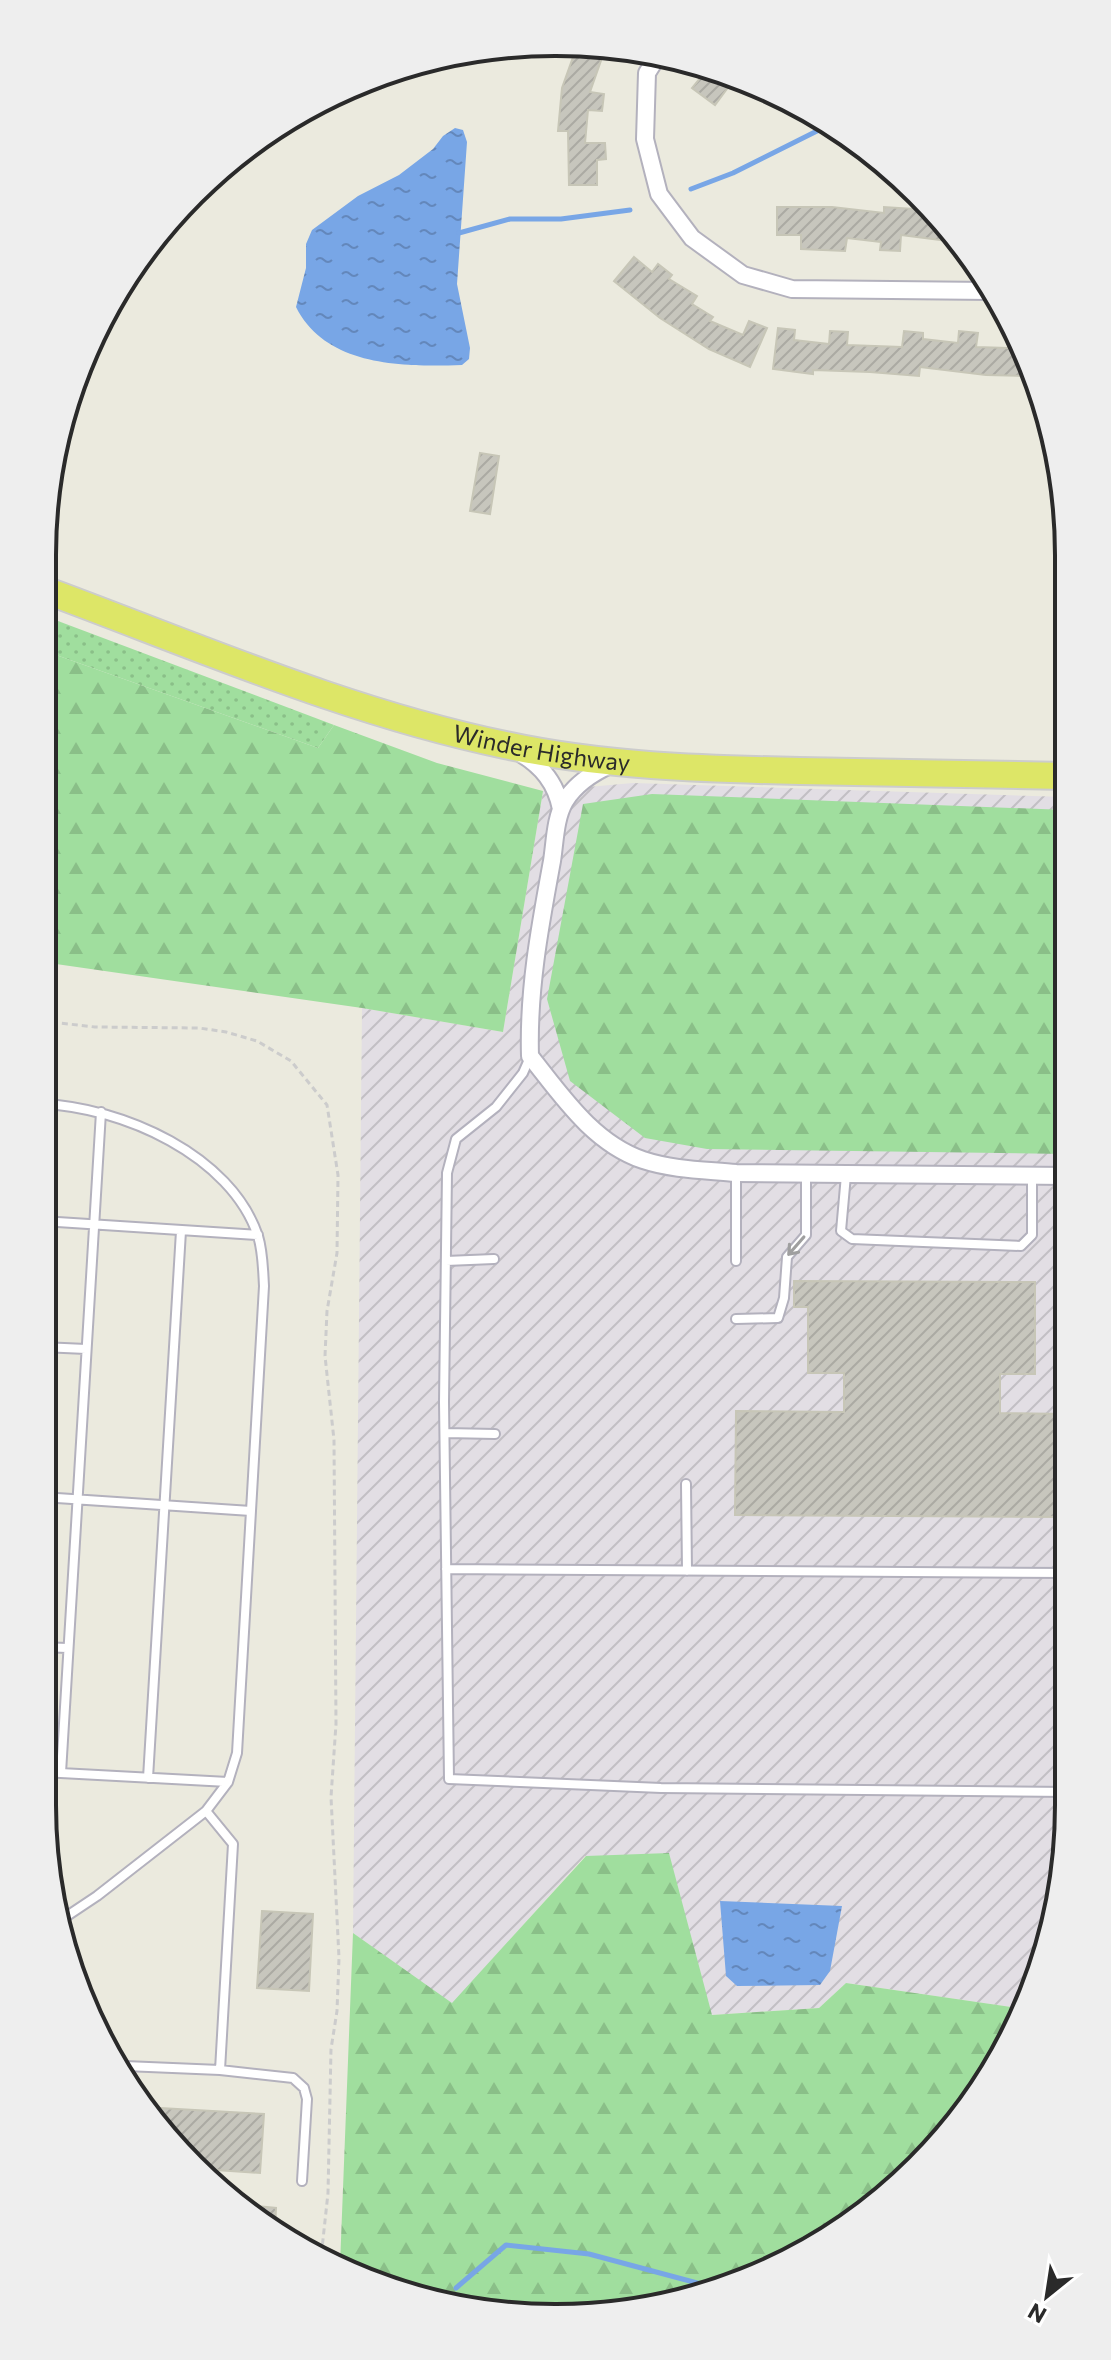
<svg xmlns="http://www.w3.org/2000/svg" width="1111" height="2360" font-family="Commissioner,sans-serif">
	<style>
		.industrial { fill: url(#industrial-furrows) }
		.grass { fill: url(#grass-dots) }
		.forest { fill: url(#forest-firs) }
		.water { fill: url(#water-ripples) }
		.lines { fill: none; stroke-linecap: round; stroke-linejoin: round }
		.stream { stroke: #78a6e6; stroke-width: 5 }
		.building { fill: url(#building-hatch); stroke: #c7c6b7; stroke-width: 2 }
		.lane-casing { stroke: #b3b1bd; stroke-width: 12 }
		.street-casing { stroke: #b3b1bd; stroke-width: 20 }
		.primary-casing { stroke: #ccc; stroke-width: 30 }
		.path { stroke: #ccc; stroke-width: 3; stroke-dasharray: 6 4; stroke-linecap: butt }
		.lane { stroke: #fff; stroke-width: 8 }
		.street { stroke: #fff; stroke-width: 16 }
		.primary { stroke: #dde667; stroke-width: 26 }
		.oneway { stroke: #9f9f9f }
		.labels { text-anchor: middle; stroke-width: 6; stroke-linejoin: round; paint-order: stroke }
		.street-label { font-size: 24px; fill: #2a2a2a; stroke: #fff }
		.rim { fill: none; stroke: #2a2a2a; stroke-width: 4 }
	</style>
	<defs>
		<pattern id="industrial-furrows" width="10" height="10" patternUnits="userSpaceOnUse" patternTransform="scale(2)"><rect width="10" height="10" fill="#e2dee4"/><path d="M-1 1l2-2M0 10L10 0M9 11l2-2" fill="none" stroke="#c2bfc4"/></pattern>
		<pattern id="grass-dots" width="8" height="8" patternUnits="userSpaceOnUse" patternTransform="scale(2)"><rect width="8" height="8" fill="#a0de9e"/><path d="M2 2h.1M6 6h.1" fill="none" stroke="#8abf88" stroke-width="1.8" stroke-linecap="round"/></pattern>
		<pattern id="forest-firs" width="22" height="20" patternUnits="userSpaceOnUse" patternTransform="scale(2)"><rect width="22" height="20" fill="#a0de9e"/><path d="M5 1l3.5 6h-7zM16 11l3.5 6h-7z" fill="#8abf88"/></pattern>
		<pattern id="water-ripples" width="26" height="14" patternUnits="userSpaceOnUse" patternTransform="scale(2)"><rect width="26" height="14" fill="#78a6e6"/><path d="M2 4q2-2 4 0t4 0M15 11q2-2 4 0t4 0" fill="none" stroke="#6387bb"/></pattern>
		<pattern id="building-hatch" width="6" height="6" patternUnits="userSpaceOnUse" patternTransform="scale(2)"><rect width="6" height="6" fill="#c7c6bd"/><path d="M-1 1l2-2M0 6l6-6M5 7l2-2" fill="none" stroke="#abaaa3"/></pattern>
	</defs>
	<rect width="100%" height="100%" fill="#ebeade"/>
	<!-- industrial -->
	<path class="industrial" d="M633 783 1066 797 1069 1805 1030 2001 1025 2009 846 1983 819 2008 711 2015 585 1856 452 2004 353 1933 362 1008 503 1032 543 791Z"/>
	<!-- grass -->
	<path class="grass" d="M42 615 334 725 318 748 42 650Z"/>
	<!-- forest -->
	<path class="forest" d="M42 650 318 748 334 725 437 763 543 791 503 1032 362 1008 42 962Z
		M652 794 1066 810 1067 1154 707 1149 645 1138 570 1081 547 999 583 804Z
		M669 1853 712 2015 819 2008 846 1983 1025 2009 941 2143 812 2249 655 2308H456L340 2265 353 1933 452 2003 586 1856Z"/>
	<!-- water -->
	<path class="water" d="M455 128 463 130 467 142 457 284 470 348 469 359 462 365C404 367 326 367 296 307L306 268V244L312 230 358 196 399 175 433 149 443 136Z
		M720 1901 842 1906 830 1971 820 1985 737 1986 726 1976Z"/>
	<g class="lines">
		<!-- stream -->
		<path class="stream" d="M691 189 733 173 829 125
			M459 233 510 219H561L630 210
			M456 2288 506 2245 589 2254 712 2287"/>
	</g>
	<!-- building -->
	<path class="building" d="M577 46 604 52 590 92 604 94 602 111 588 110 585 143H605L606 159 597 160V185H569L568 131H558L562 88Z
		M705 72 735 78 715 105 692 88Z
		M777 207H832L884 213V207L930 210 963 243 901 235 900 251 880 250 881 242 847 238 845 251 801 249V235H777Z
		M634 257 652 272 658 264 672 275 669 279 697 296 692 304 713 317 710 321 743 335 749 321 767 328 750 367 709 349 660 318 614 281Z
		M1009 322 1027 354 1026 376 986 375 920 367 919 376 870 372 813 370V374L773 369 778 328 795 330 794 340 829 344 830 331 848 332 847 345 902 347 904 331 923 333V339L958 343 959 331 978 333 976 347 1008 348Z
		M480 453 499 456 490 514 470 511Z
		M794 1281 1035 1282V1374H1000V1413L1068 1414V1517L735 1515 736 1411 844 1412V1373H808V1307H794Z
		M262 1911 313 1914 309 1991 257 1988Z
		M160 2108 264 2114 260 2173 201 2169 169 2143 160 2126Z
		M246 2205 276 2208 275 2229 261 2218Z"/>
	<g class="lines">
		<defs>
			<path id="lane" d="M530 1057 523 1073 496 1107 456 1139 447 1173 444 1402 449 1779 661 1788 1069 1792
				M42 1104C122 1107 231 1155 258 1236 263 1252 263 1270 264 1286L237 1753 228 1782 206 1811
				M846 1175 841 1231 852 1239 1021 1246 1032 1235V1176
				M42 1221 258 1235
				M446 1261 494 1259
				M736 1261V1173
				M736 1319 778 1318 784 1298 787 1257 806 1235V1173
				M42 1347 86 1349
				M446 1433 495 1434
				M686 1484 687 1571
				M42 1497 251 1511
				M446 1569 1068 1573
				M42 1647 67 1648
				M42 1772 228 1782
				M61 1773 101 1112
				M148 1778 181 1231
				M61 1920 97 1896 206 1811 233 1844 220 2070
				M125 2066 220 2070 293 2078 304 2088 307 2099 302 2181"/>
			<path id="street" d="M654 62 647 73 645 139 659 194 692 238 743 275 792 289 991 291
				M520 753C542 766 556 783 561 809
				M612 764C594 772 576 783 565 801 555 818 555 842 552 861 540 926 528 989 530 1056 562 1096 593 1143 643 1160 673 1170 705 1170 736 1173L1067 1176"/>
			<g id="primary">
				<path id="s1" d="M42 589C194 645 346 712 505 745 602 766 701 769 800 771 888 773 977 774 1066 776"/>
			</g>
		</defs>
		<!-- lane casing -->
		<use href="#lane" class="lane-casing"/>
		<!-- street casing -->
		<use href="#street" class="street-casing"/>
		<!-- primary casing -->
		<use href="#primary" class="primary-casing"/>
		<!-- path -->
		<path class="path" d="M42 1021 95 1027 199 1028 226 1032 257 1041 291 1061 327 1105 338 1175 337 1253 327 1311 325 1356 334 1440 336 1724 331 1797 339 1958 337 2011 331 2049 328 2193 321 2258"/>
		<!-- lane -->
		<use href="#lane" class="lane"/>
		<!-- street -->
		<use href="#street" class="street"/>
		<!-- primary -->
		<use href="#primary" class="primary"/>
	</g>
	<!-- one-way arrows -->
	<defs><path id="oneway-shaft" d="M-6 0H5M1.5-3L5.5 0L1.5 3" fill="none" stroke-width="1.6" stroke-linecap="round" stroke-linejoin="round" transform="scale(2)"/></defs>
	<use class="oneway" href="#oneway-shaft" transform="translate(796 1246) rotate(131)"/>
	<g class="labels">
		<!-- street labels -->
		<g class="street-label">
			<text dy="8" stroke="none"><textPath href="#s1" startOffset="526">Winder Highway</textPath></text>
		</g>
	</g>
	<!-- crop -->
	<path d="M0 0H1111V2360H0ZM555 56H556A499 499 0 0 1 1055 555V1805A499 499 0 0 1 556 2304H555A499 499 0 0 1 56 1805V555A499 499 0 0 1 555 56Z" fill="#eee" fill-rule="evenodd"/>
	<path class="rim" d="M555 56H556A499 499 0 0 1 1055 555V1805A499 499 0 0 1 556 2304H555A499 499 0 0 1 56 1805V555A499 499 0 0 1 555 56Z"/>
	<!-- north arrow -->
	<g transform="translate(1047 2296) rotate(210)" stroke="#ffffff" stroke-width="6" paint-order="stroke">
	<path d="M0-6L14 30L0 20L-14 30Z" fill="#2a2a2a"/>
	<text y="-12" font-size="22" font-weight="bold" text-anchor="middle" fill="#2a2a2a">N</text>
	</g>
</svg>
